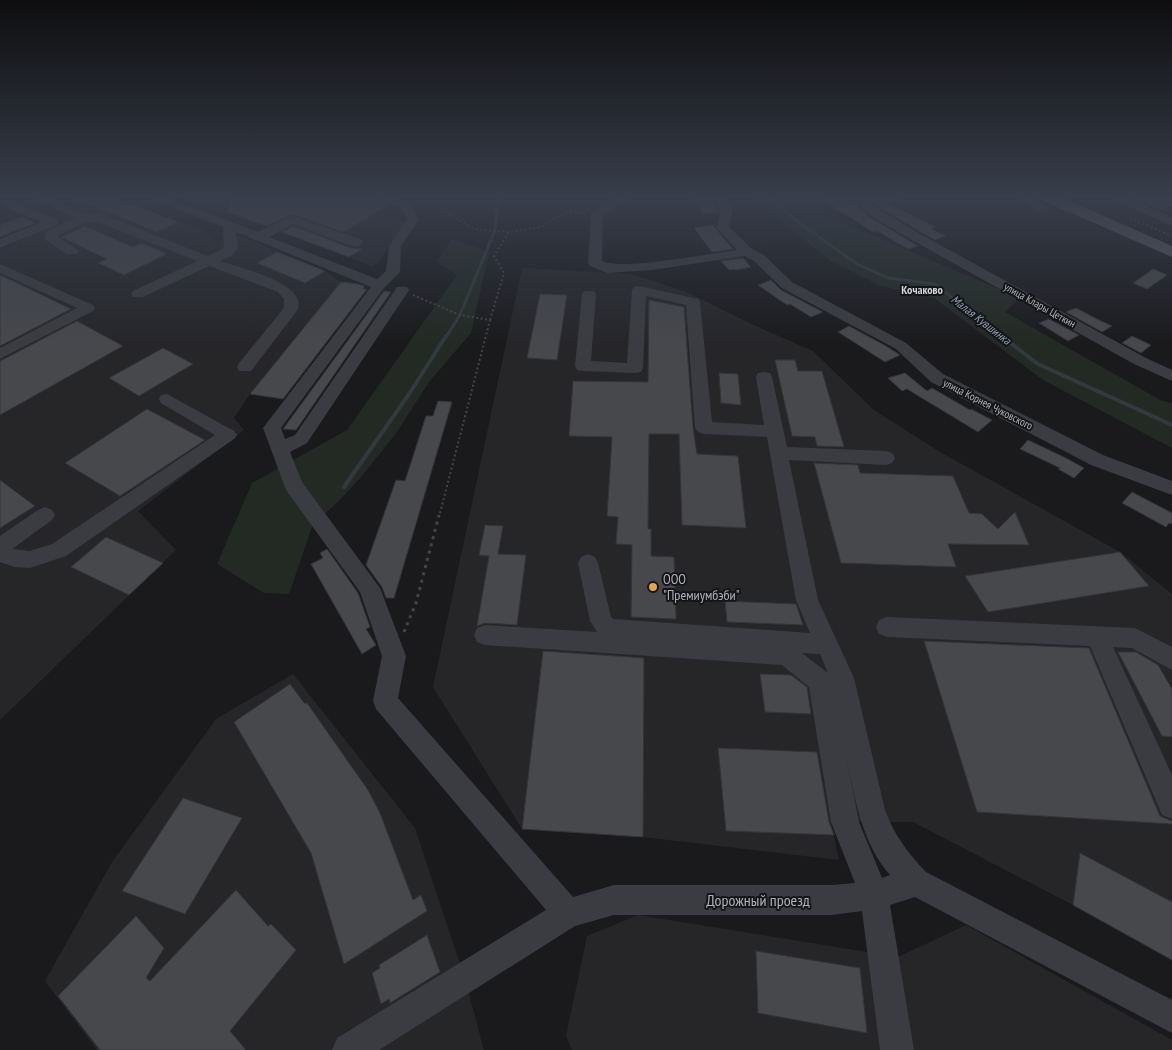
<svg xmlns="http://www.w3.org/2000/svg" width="1172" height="1050" font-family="'PT Sans Narrow',sans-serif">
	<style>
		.built { fill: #262629 }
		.green { fill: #222a23 }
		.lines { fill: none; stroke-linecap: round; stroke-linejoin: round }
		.stream-far1 { stroke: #313a3f; stroke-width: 3 }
		.stream { stroke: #313a3f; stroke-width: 4 }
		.building { fill: #47484c; stroke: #343438 }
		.path-far1 { stroke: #414448; stroke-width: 2; stroke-dasharray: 2 2.5; stroke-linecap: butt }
		.path { stroke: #414448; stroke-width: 3; stroke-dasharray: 3 4.5; stroke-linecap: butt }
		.minor { fill: #3b3c41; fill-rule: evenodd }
		.major { fill: #575a5f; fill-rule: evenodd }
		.poi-dot { fill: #e5a649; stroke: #151517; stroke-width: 2 }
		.labels { text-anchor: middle; stroke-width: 4; stroke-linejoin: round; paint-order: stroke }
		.far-street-label { font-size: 11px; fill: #aeb2ba; stroke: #151517 }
		.far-neighbourhood-label { font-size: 12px; font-weight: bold; fill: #ced1d7; stroke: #151517 }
		.far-water-label { font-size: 12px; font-style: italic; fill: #88a1b2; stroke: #151517 }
		.poi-label { font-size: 14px; fill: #aeb2ba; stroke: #151517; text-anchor: start }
		.near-street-label { font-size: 16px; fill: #aeb2ba; stroke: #151517 }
	</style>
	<rect width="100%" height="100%" fill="#1a1a1c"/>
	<!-- built -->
	<path class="built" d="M93 198H115L178 222 204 229 215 241 239 235 325 271 341 282 366 285 279 398 250 394 234 418 244 430 138 511 176 550 0 720V249L63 223 52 216Z
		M183 198H335L401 219 405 223 378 263 371 266 268 227Z
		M522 268 631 274 687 292 749 323 813 351 874 410 940 452 1120 552 1172 594V959L1073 905 913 822H831L839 860 643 837 522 829 433 687Z
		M293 674 415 828 465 979 484 1050H97L45 981 112 862 216 719Z
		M638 915 898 957 966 925 1172 1040V1050H572L566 1036 587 936Z"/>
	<!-- green -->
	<path class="green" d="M751 198H812L830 217 1020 298 1005 312 1162 401 1172 403V448L1043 380 934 298 881 286 831 261Z
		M452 239 489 252 471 333 429 382 395 435 361 477 338 502 313 524 289 594 264 593 217 564 252 483 347 430 457 275 436 262Z"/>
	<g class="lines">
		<!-- stream-far1 -->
		<path class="stream-far1" d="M769 198 798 222 857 264 888 278 935 284 1002 337
			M446 337 460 315 495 230 498 198"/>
		<!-- stream -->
		<path class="stream" d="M1001 336 1038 364 1172 425
			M344 487 409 394 446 336"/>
	</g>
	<!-- building -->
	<path class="building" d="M72 198H115L178 222 157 232Z
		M231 198H375L389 205 343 232 293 214 266 226 228 212Z
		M692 198H709L718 212 704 214Z
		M820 198H850L869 217 918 246 908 249 877 231 873 232Z
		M869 198H902L890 204 935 227 931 229 946 236 935 240 879 207Z
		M1134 198H1172V206L1161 210Z
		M22 217 35 223 0 237V225Z
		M713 225 716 229 733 249 712 252 694 228Z
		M85 226 133 247 142 243 167 254 124 275 98 263 107 259 61 237Z
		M293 226 351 248 362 249 349 257 282 232Z
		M277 252 325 271 305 283 257 263Z
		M743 258 751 267 736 270 734 269 729 270 721 261Z
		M1153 269 1167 275 1147 289 1133 283Z
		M0 275 13 281 71 309 0 346Z
		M771 280 781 290 823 312 811 317 790 304 787 305 758 285Z
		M341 282 358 284 364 286 363 289H367L283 399 250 394Z
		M384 291 391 292 296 430 283 429Z
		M540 294 567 295 557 360 527 358Z
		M649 300 684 307 693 428 697 454 738 456 746 528 682 525 679 434H649L648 529H651V556L674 557 676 619 631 617 632 545 616 544 618 517 607 516 612 437 569 436 573 381 648 382Z
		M1076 308 1101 321 1112 326 1102 332 1066 312Z
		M1049 319 1079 335 1068 341 1039 323Z
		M77 321 123 346 0 415V361Z
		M849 326 886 346 900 355 885 362 838 332Z
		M1132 336 1151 345 1141 353 1122 343Z
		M163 348 193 364 139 396 109 378Z
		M775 360H795L798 371H822L844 447 817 446 815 437 792 436Z
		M719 373 738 374 741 405 721 403Z
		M905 373 927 391 932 388 970 410 971 409 992 420 978 432 907 389 902 391 888 378Z
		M438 401 452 402 394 598H386L382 587 366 565 396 480 405 481 426 416H433Z
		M147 409 205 440 120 496 65 463Z
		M1028 440 1068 459 1084 468 1074 478 1058 469 1060 468 1020 449Z
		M814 463 858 465 860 473 953 476 969 513 982 514 998 529 1015 512 1029 545 948 544 956 567 841 563Z
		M0 480 35 506 0 528Z
		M1132 492 1172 513V524L1169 523 1166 527 1122 503Z
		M485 525 503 526 498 554 526 555 517 625 485 623 477 626 489 556 479 555Z
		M106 537 163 563 129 595 71 567Z
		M327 549 358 593 370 627 366 629 376 645 362 654 311 564 323 558 320 553Z
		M1120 552 1149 586 988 612 965 576Z
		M725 601 796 604 803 625 727 622Z
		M924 641 1089 648 1160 816 1172 821V824L977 812Z
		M543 651 644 658 643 837 522 829Z
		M1118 652H1136L1158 665 1172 689V737L1162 736Z
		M760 674 791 675 807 687 811 714 765 712Z
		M290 684 305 704 307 703 368 790 380 813 413 900 421 895 427 911 344 964 311 853 234 722Z
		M718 748 817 752 829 822 834 835 726 831Z
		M183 798 242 818 185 914 122 891Z
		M1080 853 1172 902V960L1073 905Z
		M236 890 268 926 271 924 296 950 230 1031 246 1050H100L58 996 136 916 164 948 146 978 150 981Z
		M427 935 440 972 390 1003 389 999 381 1004 372 973 380 968 379 965Z
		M756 951 860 968 867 1033 758 1013Z"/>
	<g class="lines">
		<!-- path-far1 -->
		<path class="path-far1" d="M416 204 427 201 474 229 509 232
			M1130 218 1172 236
			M413 295 460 315 490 320 439 517
			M490 320 504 273 494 256 509 232 541 227 567 212 586 213"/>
		<!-- path -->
		<path class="path" d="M404 632 416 603 439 515"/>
		<!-- minor -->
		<path class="minor" d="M34 198H52L86 214 104 215 208 256 224 248 223 227 149 198H167L258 232 292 216 362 240 363 243 357 247 352 246 293 224 269 237 377 279 386 271 389 246 407 219 401 208 378 198H396L410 203 419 219 401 246 400 272 384 288 281 428 285 439 295 435 397 287H407L409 290 307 443 290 452 302 482 380 588 406 656 398 698 573 897 614 885H832L855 883 831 822 809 687 782 665 485 645 477 642 474 635 477 628 485 625 597 632 590 621 578 563 581 557 588 554 595 557 598 563 611 617 614 619 810 633 796 600 767 437 704 434 698 432 695 428 686 305 646 296 643 368 641 372 635 373 583 371 577 370 575 366 582 294 584 291H594L596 294 591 361 627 363 632 290 634 287 639 286 698 299 700 302 712 422 764 425 756 377 758 373 764 372 770 373 772 377 787 447 886 451 892 453 895 458 892 463 886 465 789 460 818 600 854 678 885 810C894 835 908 853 926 872L1172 1000V1033L915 897 890 905 914 1050H880L862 911 832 915H614L575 926 379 1050H332L337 1038 546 910 376 709 373 701 382 656 360 592 286 490 263 428 371 287 236 232 238 248 233 255 220 261C237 267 314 285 296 312L251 371H239L237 367 239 363 284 308V299L278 292 209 266 143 297H133L131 294 133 291 197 261 98 222H86L57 236 79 251 77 254H67L44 239 47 231 75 218ZM802 653 820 654 828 673ZM846 756C855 797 861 842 890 875L882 878 859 822Z
			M615 198H632L603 214 602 261C622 271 711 253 737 250L717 228 721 209 713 198H725L733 209 729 227 752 249 764 255 792 282 906 343 943 374 1103 455 1172 481V495L1091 465 931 382 896 349 782 288 754 261 745 256 652 270 607 273 590 266 588 263 591 213 605 202Z
			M852 198H866L878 209 913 230 1146 358 1172 370V381L1134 364 905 236 870 215Z
			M1016 198H1033L1050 208 1044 212 1040 211Z
			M1111 198H1128L1172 217V226Z
			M11 201 57 219 59 222 57 225 0 248V239L42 222 7 208 5 205Z
			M0 264 93 305 95 308 93 311 0 359V348L77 308 0 273Z
			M167 394 234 431 237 435 234 439 66 556 30 568 15 567 0 562V536L38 510 45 507 52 510 55 515 52 520 12 549 30 551 52 544 215 435 161 403 159 399 161 395Z
			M887 617 1135 628 1172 647V670L1132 648 1113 647 1172 775V819L1162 815 1090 646 887 637 879 634 876 627 879 620Z"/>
		<!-- major -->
		<path class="major" d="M1042 198H1063L1172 246V257L1044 201Z"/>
	</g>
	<!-- sky -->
	<linearGradient id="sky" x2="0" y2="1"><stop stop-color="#0e0e0f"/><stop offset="0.57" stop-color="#383e4b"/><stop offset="1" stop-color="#383e4b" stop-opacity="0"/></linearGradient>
	<rect width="1172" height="345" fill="url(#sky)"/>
	<!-- markers -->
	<circle class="poi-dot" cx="653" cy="587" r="5"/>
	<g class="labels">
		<!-- far-street labels -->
		<g class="far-street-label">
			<text transform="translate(1040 305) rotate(29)" y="4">улица Клары Цеткин</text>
			<text transform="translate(988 404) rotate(27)" y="4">улица Корнея Чуковского</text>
		</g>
		<!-- far-neighbourhood labels -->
		<g class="far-neighbourhood-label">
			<text x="922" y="294">Кочаково</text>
		</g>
		<!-- far-water labels -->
		<g class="far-water-label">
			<text transform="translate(981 320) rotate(38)" y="4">Малая Кувшинка</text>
		</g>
		<!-- poi labels -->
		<g class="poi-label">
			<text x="663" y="584">ООО<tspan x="663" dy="16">"Премиумбэби"</tspan></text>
		</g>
		<!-- near-street labels -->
		<g class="near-street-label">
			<text x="758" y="906">Дорожный проезд</text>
		</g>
	</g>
</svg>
